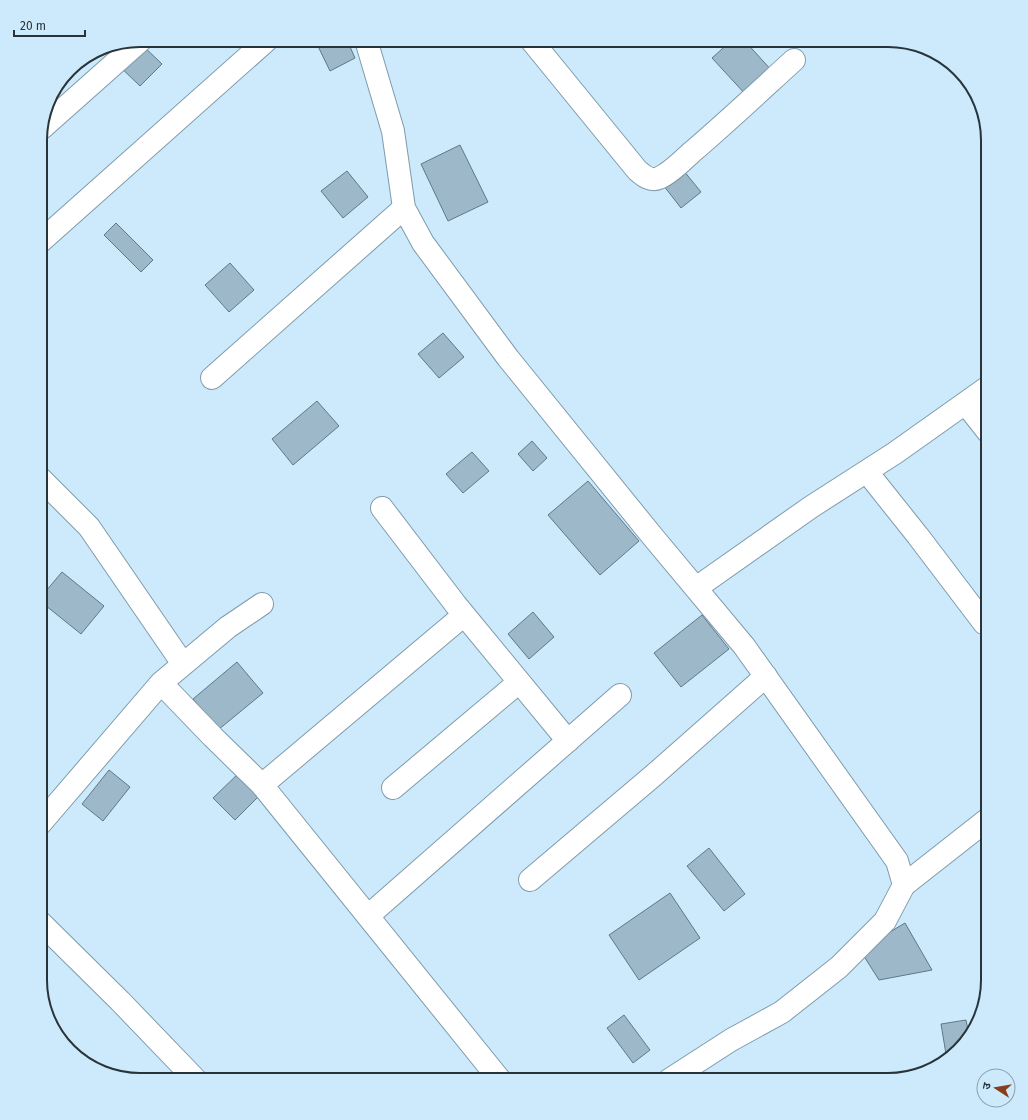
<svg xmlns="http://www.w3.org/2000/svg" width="1028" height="1120" font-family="'Fira Sans','Noto Sans Devanagari',sans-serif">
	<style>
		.building { fill: #9db8c9; stroke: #5e7887 }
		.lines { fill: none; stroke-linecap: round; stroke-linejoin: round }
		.minor-casing { stroke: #7f9bab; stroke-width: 24 }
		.minor { stroke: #fff; stroke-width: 22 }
		.rim { fill: none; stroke: #28333a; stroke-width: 2 }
	</style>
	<rect width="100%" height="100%" fill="#cdeafc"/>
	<!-- building -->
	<path class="building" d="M315 40H347L355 58 330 71Z
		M732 40H744L773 72 747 96 712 58Z
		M138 41 162 64 140 86 114 61Z
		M460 145 488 202 448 221 421 164Z
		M679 165 701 192 681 208 660 181Z
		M347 171 368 197 343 218 321 191Z
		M116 223 153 260 141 272 104 235Z
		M230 263 254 290 229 312 205 285Z
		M443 333 464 357 439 378 418 354Z
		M317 401 339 426 293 465 272 439Z
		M532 441 547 458 533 471 518 454Z
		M472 452 489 471 463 493 446 474Z
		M588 481 639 541 600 575 548 515Z
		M62 572 104 606 81 634 40 601V598Z
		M533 612 554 637 529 659 508 634Z
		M702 615 729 649 681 687 654 653Z
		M237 662 263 693 218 730 193 699Z
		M109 770 130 787 103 821 82 804Z
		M240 772 261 794 235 820 213 798Z
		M709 848 745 894 724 911 687 866Z
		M670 893 700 938 639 980 609 935Z
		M905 923 932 970 879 980 860 950Z
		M624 1015 650 1050 633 1063 607 1028Z
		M966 1020 969 1035 947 1060 941 1024Z
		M759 1075 760 1080H741Z"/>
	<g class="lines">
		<defs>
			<path id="minor" d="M366 40 393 131 404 208 423 243 508 358 653 537 744 646 897 861 904 885 885 921 839 967 782 1012 731 1040 669 1080
				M531 40 637 170C643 175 650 182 659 178 671 173 682 161 692 152 727 122 760 91 794 60
				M42 128 141 40
				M40 242 267 40
				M212 378 404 208
				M966 404 988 432
				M867 472 918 536 984 623
				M40 478 89 527 183 664
				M382 508 456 605 568 741
				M696 588 811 507 895 453 988 387
				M161 683 213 737 262 785 500 1080
				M262 785 464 615
				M393 788 519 682
				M40 824 161 683 228 627 262 604
				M530 880 654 775 766 676
				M904 885 988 819
				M368 916 620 695
				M40 922 120 1001 196 1080"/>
		</defs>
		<!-- minor casing -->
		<use href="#minor" class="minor-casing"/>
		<!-- minor -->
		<use href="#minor" class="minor"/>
	</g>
	<!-- crop -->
	<path d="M0 0H1028V1120H0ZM140 47H888A93 93 0 0 1 981 140V980A93 93 0 0 1 888 1073H140A93 93 0 0 1 47 980V140A93 93 0 0 1 140 47Z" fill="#cdeafc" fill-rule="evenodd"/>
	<path class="rim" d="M140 47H888A93 93 0 0 1 981 140V980A93 93 0 0 1 888 1073H140A93 93 0 0 1 47 980V140A93 93 0 0 1 140 47Z"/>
	<!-- north arrow -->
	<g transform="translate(996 1088) rotate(282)"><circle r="19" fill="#cdeafc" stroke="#8ba1ae"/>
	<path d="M0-3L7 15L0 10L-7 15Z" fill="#863e1d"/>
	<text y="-6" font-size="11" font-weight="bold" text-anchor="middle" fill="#28333a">उ</text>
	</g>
	<!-- scale -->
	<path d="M14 30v6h71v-6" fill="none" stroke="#28333a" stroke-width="2"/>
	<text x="20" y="30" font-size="12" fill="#28333a" stroke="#cdeafc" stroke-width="3" paint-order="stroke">20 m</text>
</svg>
